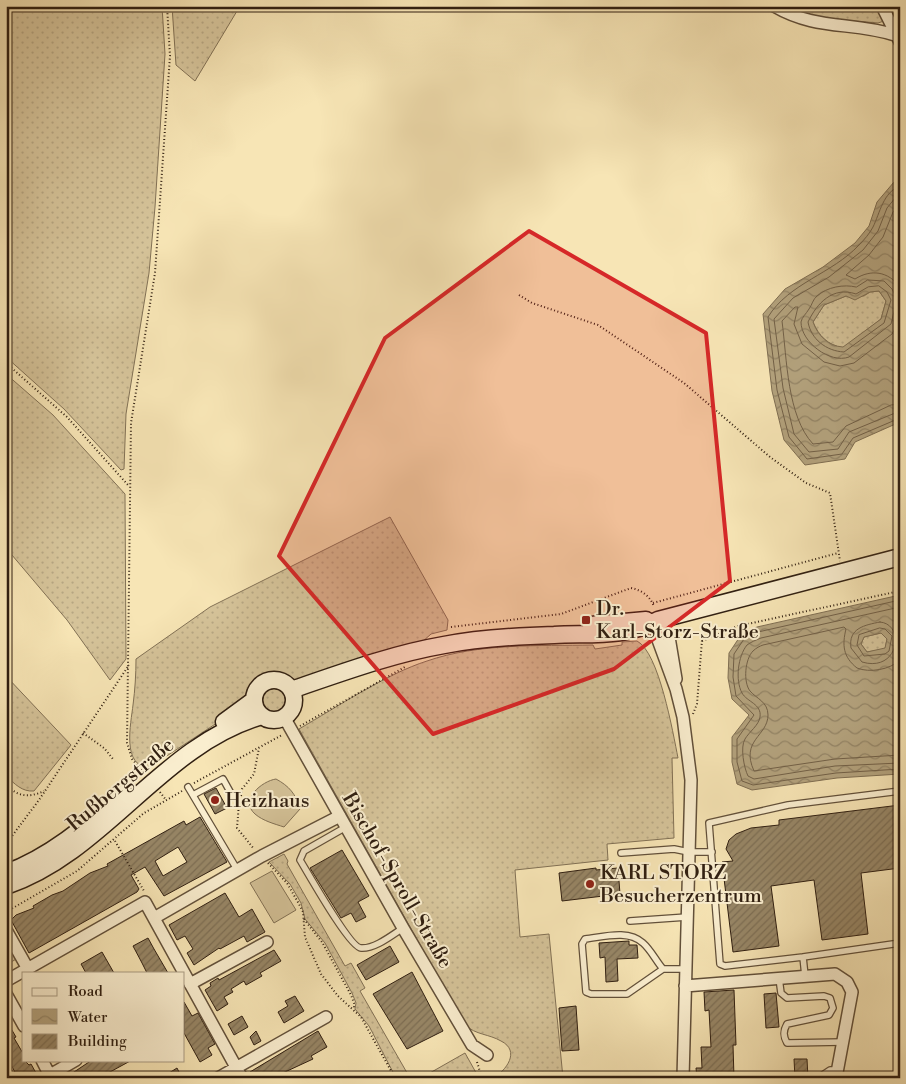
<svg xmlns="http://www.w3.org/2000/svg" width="906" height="1084" font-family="'Libre Bodoni',serif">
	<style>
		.grass { fill: url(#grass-dots); stroke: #827155 }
		.garden { fill: #d5c399; stroke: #827155 }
		.water { fill: url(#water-waves); stroke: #7f6e52; fill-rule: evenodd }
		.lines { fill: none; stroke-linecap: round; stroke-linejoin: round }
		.shore { stroke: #726047; stroke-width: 1 }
		.building { fill: url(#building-hatch); stroke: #301f11; fill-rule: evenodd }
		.lane-casing { stroke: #62503a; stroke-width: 8 }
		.street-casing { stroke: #62503a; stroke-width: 14 }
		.secondary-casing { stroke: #301f11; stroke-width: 19 }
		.path { stroke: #301f11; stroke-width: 2; stroke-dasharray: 1 2.5; stroke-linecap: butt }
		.lane { stroke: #faeecf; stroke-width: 5.5 }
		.street { stroke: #faeecf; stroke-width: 11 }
		.secondary { stroke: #faeecf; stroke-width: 16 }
		.marked { fill: #d62828; fill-opacity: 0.2; stroke: #d62828; stroke-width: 4; stroke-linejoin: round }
		.poi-dot { fill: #8f2418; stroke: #faeecf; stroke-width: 2 }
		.labels { text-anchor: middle; stroke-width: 4; stroke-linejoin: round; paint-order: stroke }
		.poi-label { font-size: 20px; fill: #301f11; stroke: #faeecf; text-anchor: start }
		.street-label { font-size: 20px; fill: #301f11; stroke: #faeecf }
	</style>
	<defs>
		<pattern id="grass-dots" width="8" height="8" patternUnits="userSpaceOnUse" patternTransform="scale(1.25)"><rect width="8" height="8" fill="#d5c399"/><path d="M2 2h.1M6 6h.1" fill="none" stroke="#b7a783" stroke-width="1.8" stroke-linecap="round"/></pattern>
		<pattern id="water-waves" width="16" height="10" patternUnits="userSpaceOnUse" patternTransform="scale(1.25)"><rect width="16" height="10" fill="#b3a27d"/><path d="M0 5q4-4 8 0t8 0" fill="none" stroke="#928365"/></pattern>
		<pattern id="building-hatch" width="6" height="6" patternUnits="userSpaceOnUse" patternTransform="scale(1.25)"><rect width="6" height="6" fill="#978666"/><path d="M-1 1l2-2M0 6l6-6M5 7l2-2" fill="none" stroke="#7c6d53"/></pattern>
	</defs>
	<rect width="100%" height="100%" fill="#f7e5b5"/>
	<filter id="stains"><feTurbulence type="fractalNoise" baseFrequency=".004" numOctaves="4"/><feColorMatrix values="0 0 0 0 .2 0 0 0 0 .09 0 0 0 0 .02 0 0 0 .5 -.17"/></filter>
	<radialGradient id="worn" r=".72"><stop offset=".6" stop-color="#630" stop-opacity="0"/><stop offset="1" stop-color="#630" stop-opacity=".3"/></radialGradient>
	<!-- grass -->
	<path class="grass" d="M6 6H162L165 54 155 207 149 273 126 414 124 469 121 470 64 409 6 357Z
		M172 6H240L195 81 176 65Z
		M787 6H876L884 21 878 23C848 20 814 21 787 6Z
		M886 6H900V34Z
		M879 291 886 301 881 319 843 348C828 345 819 336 813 322L824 305 846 296H864L870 292Z
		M6 374 53 415 125 494 126 659 110 680 67 620 6 548Z
		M390 517 448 620 447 630 431 634 421 643 299 680H292L280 673H269L259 678 229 715 150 767C121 768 131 723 133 705 135 690 136 674 136 659L210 607Z
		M881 633 887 639 885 649 867 652 861 644 864 637Z
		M637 641C659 652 673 733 678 758H672L674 838 607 844 608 860 515 870 520 937 549 934 563 1078H493C506 1071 521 1051 501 1041 489 1034 476 1035 465 1025L299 729C337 707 386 674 427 661 479 643 539 646 593 645L595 649 622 645V642Z
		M6 676 71 745 34 791C22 792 15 784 6 776Z
		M258 699a15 15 0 1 1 30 0a15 15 0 1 1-30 0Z
		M284 854 288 861 287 864 345 966 351 963 365 988 360 991 410 1078H396L369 1026 355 1009 356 1003 352 993 325 943 305 919 301 903 290 884 269 862Z
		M6 934 18 958 6 965Z
		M465 1053 479 1078H421Z"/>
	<!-- garden -->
	<path class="garden" d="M276 779C289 786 296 794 300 809L284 827C275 824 263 821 255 814 239 800 262 781 276 779Z
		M272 871 296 910 274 923 250 883Z"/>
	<!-- water -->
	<path class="water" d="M900 181V422L855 442 845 459 805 465 784 440 772 391 763 314 785 289 823 267 855 243 869 226 877 202 894 182ZM879 291 886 301 881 319 843 347C828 346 818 336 813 322L824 305 846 296 855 300 870 292Z
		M900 595V774L837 778 752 790 737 784 732 762V737L749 715 732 699 728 678 729 653 741 635 757 627ZM881 633 887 639 885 648 867 652 861 644 864 637Z"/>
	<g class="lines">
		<!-- shore -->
		<path class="shore" d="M900 186C883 192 880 213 873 227 870 233 864 240 859 245 832 274 789 283 768 317L777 390 789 437 807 459 842 454 853 438 900 418
			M900 192 887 208 878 231 863 250 829 277 793 298 774 319 783 388 794 434 809 452 838 449 849 432 900 411
			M900 204 893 212 883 237 869 255 846 275 855 279C871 269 888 271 900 287
			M868 280 884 281 892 289 897 299 891 324 849 357C830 364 801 342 801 322 802 317 806 314 809 309 812 305 813 299 817 296 827 287 844 284 856 287Z
			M879 286 887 292 891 300 884 323 844 352C826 351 811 339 808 322 817 303 833 286 856 294L868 287Z
			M900 320 892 334 854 363 840 366 824 362 802 344 794 324 798 307H795L782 321C787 359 787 416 813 444L833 442 846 426 891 405 900 404
			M900 600 758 632 744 639 734 654 733 677 736 696 754 715 737 739V762L742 781 753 785 836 773 900 769
			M900 607 761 638C756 640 751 642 747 645 738 656 735 680 742 693 747 702 762 704 760 717 759 725 749 732 745 739 740 747 744 768 748 776L754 779 835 766 900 763
			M880 622C906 624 899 673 862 662L851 648C848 628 865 625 880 622Z
			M880 628 885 629 892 636 889 651 885 654 864 656 857 645 859 635Z
			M900 660C890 670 869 673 857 668 843 657 842 645 846 629L844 627 763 645C760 646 756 648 753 651 745 659 743 682 750 691 757 699 768 702 768 715 768 736 740 740 754 771L835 759 900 755"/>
	</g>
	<!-- building -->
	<path class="building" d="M216 788 227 808 215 814 204 794Z
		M900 805V868L861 873 868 934 822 940 814 880 771 886 779 946 733 952 722 862 733 861 726 849 729 840 736 834 751 828 779 825V820Z
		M200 817 227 862 164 896 145 867 131 875 139 889 137 892 29 953 11 920 16 915 34 908 33 906 52 895 63 891 90 873 108 866 107 864 184 821 186 825ZM178 847 187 862 163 876 155 861Z
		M342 850 369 896 358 902 366 917 356 922 351 913 341 918 310 868Z
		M596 868V870L618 868 620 894 562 901 559 873Z
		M225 893 239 917 252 909 265 932 247 942 244 936 220 949 219 948 194 965 187 953 193 949 185 936 177 940 169 925Z
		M148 938 154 949 168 973H147L142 963 133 946Z
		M629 941V945H637L638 958 617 959 618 981 606 982 605 957 600 958 599 943Z
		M390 946 399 962 366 980 357 965Z
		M274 950 281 961 260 973 262 976 246 985 244 981 231 989 233 992 224 997 228 1004 217 1011 205 990 211 986 210 983 218 978 219 980Z
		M102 952 114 973H86L81 964Z
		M412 972 443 1031 407 1049 373 994Z
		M734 990 736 1045H733L734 1078H697L696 1068H702L701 1047H711L709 1010 705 1011 704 992Z
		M776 993 779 1027 766 1028 764 994Z
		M295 996 304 1011 284 1023 278 1012 288 1006 285 1001Z
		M184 1002 192 1016 198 1013 215 1044 208 1048 212 1055 200 1062 184 1033Z
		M576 1006 579 1050 562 1051 559 1008Z
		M242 1016 248 1027 234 1035 228 1024Z
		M6 1020 16 1037 14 1038 24 1055V1060L29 1065 31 1064 36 1073 28 1078H18L6 1055Z
		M256 1031 261 1041 254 1045 250 1037Z
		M318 1031 327 1047 311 1056 313 1059 272 1078H253L250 1072Z
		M794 1059H807L808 1078H795Z
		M92 1060H132L99 1078H65Z
		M177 1068 182 1078H161Z"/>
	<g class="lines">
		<defs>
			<path id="lane" d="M188 787 238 871
				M193 795 223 779 233 797
				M346 827 304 851 300 860C308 873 350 948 361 948 375 949 392 935 403 928
				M621 853 674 849 689 852H712
				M630 921 687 917
				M803 957 725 966 720 964 709 823 788 805 900 791
				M663 969 627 994H591L586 992 582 944 585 939C603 937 628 929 643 943 651 950 656 961 663 969H686
				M805 976 803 957 900 943
				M779 978 781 993 787 998 824 996 830 998 833 1008 829 1015 787 1024C783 1031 783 1036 787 1043L843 1042
				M818 1078 830 1070H837"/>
			<path id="street" d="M774 6C817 31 851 21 895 35
				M882 6 900 42
				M658 620 657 637 676 689 683 717 691 780 683 1078
				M658 620 669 637 676 679
				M284 717 403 928 472 1045 487 1055
				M154 918 262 856 340 816
				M6 930 28 969
				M6 981 145 902 242 1078
				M190 984 267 942
				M685 986 835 974 847 982 852 992 836 1078
				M6 994 24 1026
				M42 1060 51 1078
				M50 1075 76 1060
				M218 1078 326 1017"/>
			<path id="secondary" d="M591 625 646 620
				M254 700a20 20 0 1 1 40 0a20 20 0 1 1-40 0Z
				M291 690C341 673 392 654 444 645 480 638 518 636 554 635 590 633 626 638 658 620L900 557
				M224 722 254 700
				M6 873C52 856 88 824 124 793
				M6 886C106 852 161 745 262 716"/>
		</defs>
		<!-- lane casing -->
		<use href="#lane" class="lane-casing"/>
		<!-- street casing -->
		<use href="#street" class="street-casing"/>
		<!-- secondary casing -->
		<use href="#secondary" class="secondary-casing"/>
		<!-- path -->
		<path class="path" d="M519 295 532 303 598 325 684 383 770 457 806 483 830 493 840 561
			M6 363 67 417 128 485
			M653 603 838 553
			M451 627 561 614 631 588C642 590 651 597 654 607
			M702 641 738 626 900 591
			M693 714 697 704 703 627
			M300 726 405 667
			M83 733 104 748 113 759
			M144 773 132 759 127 743 131 423 155 273 170 56 167 6
			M194 783 282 735
			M6 784C17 797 29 798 44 791
			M160 792 166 800
			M241 796 242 789 254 774 259 748
			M239 803 237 828 254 849
			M115 841 144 891
			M6 844 39 800 129 665
			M268 863 287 883 299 904 303 912 305 937 321 974 338 996 361 1017 395 1078
			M6 912 77 871 144 813 182 791
			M304 919 322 942 351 995 354 1003V1009
			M477 1062 482 1078"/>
		<!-- lane -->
		<use href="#lane" class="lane"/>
		<!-- street -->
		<use href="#street" class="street"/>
		<!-- secondary -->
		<use href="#secondary" class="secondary"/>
	</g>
	<!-- marked area -->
	<path class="marked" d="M529 231 706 333 730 581 614 669 433 734 279 556 385 338Z"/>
	<!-- markers -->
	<g class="poi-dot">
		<rect x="581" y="615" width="10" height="10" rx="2.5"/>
		<circle cx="215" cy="800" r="5"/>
		<circle cx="590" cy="884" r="5"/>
	</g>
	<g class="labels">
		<!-- poi labels -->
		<g class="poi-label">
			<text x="596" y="615">Dr.<tspan x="596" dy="23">Karl-Storz-Straße</tspan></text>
			<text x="225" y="807">Heizhaus</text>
			<text x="600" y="879">KARL STORZ<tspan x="600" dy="23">Besucherzentrum</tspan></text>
		</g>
		<!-- street labels -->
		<g class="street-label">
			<text transform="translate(120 784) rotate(-40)" y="7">Rußbergstraße</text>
			<text transform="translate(398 880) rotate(60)" y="7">Bischof-Sproll-Straße</text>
		</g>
	</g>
	<!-- margin -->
	<rect width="906" height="1084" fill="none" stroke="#f7e5b5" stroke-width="25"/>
	<rect x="8" y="8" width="891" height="1069" fill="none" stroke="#301f11" stroke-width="2.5"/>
	<rect x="12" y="12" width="881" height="1059" fill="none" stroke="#301f11"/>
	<!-- legend -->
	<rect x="22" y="972" width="162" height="90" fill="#faeecf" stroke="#a99b83"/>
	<rect x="32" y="988" width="25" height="8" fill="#faeecf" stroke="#a99b83"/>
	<text x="68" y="996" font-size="15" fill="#301f11">Road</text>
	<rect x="32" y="1009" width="25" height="15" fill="url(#water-waves)" stroke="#a99b83"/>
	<text x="68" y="1022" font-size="15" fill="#301f11">Water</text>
	<rect x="32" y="1034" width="25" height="15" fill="url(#building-hatch)" stroke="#a99b83"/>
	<text x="68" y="1046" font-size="15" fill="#301f11">Building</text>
	<rect width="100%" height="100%" filter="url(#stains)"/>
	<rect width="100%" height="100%" fill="url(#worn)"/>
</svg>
